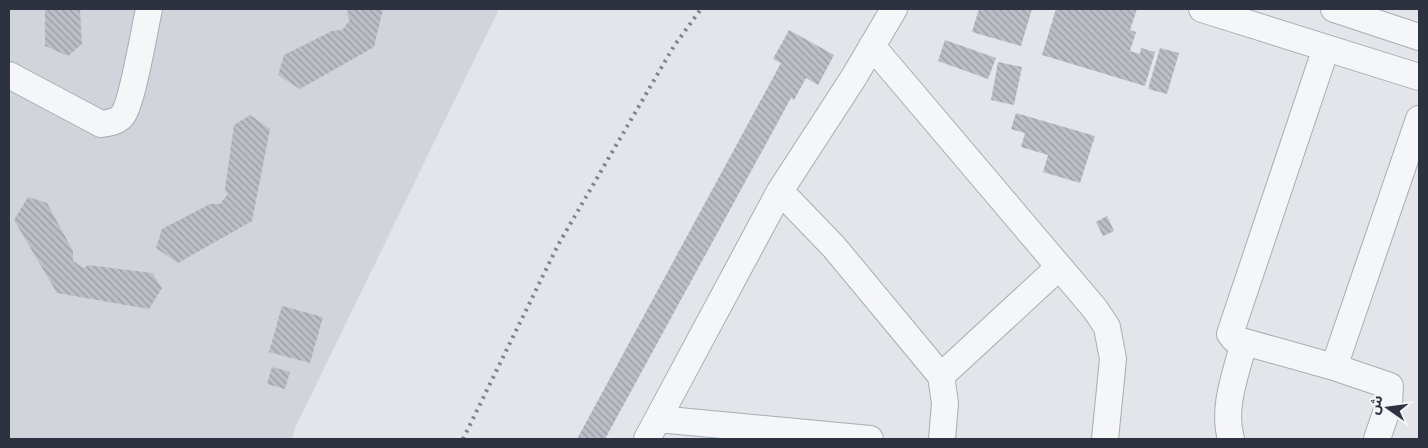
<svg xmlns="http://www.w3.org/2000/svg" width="1428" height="448" font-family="'Noto Sans','Noto Sans Arabic',sans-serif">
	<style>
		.built { fill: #d1d4db }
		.building { fill: url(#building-back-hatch) }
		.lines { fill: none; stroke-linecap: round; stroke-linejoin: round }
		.minor-casing { stroke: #a8acb4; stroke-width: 28 }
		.minor { stroke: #f5f6f8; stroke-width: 26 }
		.rail { stroke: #7e8392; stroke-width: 4; stroke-dasharray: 2.5 5; stroke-linecap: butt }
	</style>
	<defs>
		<pattern id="building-back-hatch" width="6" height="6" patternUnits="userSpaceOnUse" patternTransform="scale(1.25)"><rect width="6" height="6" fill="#bbbec6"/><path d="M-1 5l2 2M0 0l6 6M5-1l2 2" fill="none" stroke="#989ba2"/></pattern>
	</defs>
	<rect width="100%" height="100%" fill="#e3e5ea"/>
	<!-- built -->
	<path class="built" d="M9 9H499L295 428 292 439H9Z"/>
	<!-- building -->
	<path class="building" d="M45 9H80L82 44 68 56 45 46Z
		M348 9H383L374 47 300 89 278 75 284 55 332 31 342 30 350 20 347 15Z
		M979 9H1032L1021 46 972 32Z
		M1056 9H1137L1130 30 1136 32 1130 51 1140 54 1141 48 1155 52 1145 86 1042 55Z
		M789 30 834 55 818 85 806 78 794 100 791 98 605 439H577L781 63 773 59Z
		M945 40 996 58 988 79 938 61Z
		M1160 48 1179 53 1167 94 1148 89Z
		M998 62 1022 67 1014 105 991 100Z
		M1016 113 1095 136 1080 183 1043 172 1048 155 1021 147 1025 133 1011 129Z
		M250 115 270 129 252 221 178 263 156 248 162 229 210 204H220L228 194 225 189 234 125Z
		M28 197 47 203 73 251V261L84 268 88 265 152 273 162 288 149 309 57 293 14 220Z
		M1107 216 1114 231 1103 236 1096 222Z
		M282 306 323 317 310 363 269 352Z
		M272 367 290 372 285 389 267 384Z"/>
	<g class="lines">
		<defs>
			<path id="minor" d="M1202 9 1419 77
				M1334 9 1419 37
				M872 46 1095 309 1107 327 1113 359 1105 439
				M1326 48 1230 334 1234 339 1334 367 1390 386 1389 404 1377 439
				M9 75 101 124C108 123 117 122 122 116 132 105 145 27 149 9
				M780 191 834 247 941 376 945 403 942 439
				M1334 367 1419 119
				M941 376 1059 267
				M658 419 870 439
				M647 439 780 191 854 77 894 9
				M1231 439C1222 407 1236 374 1244 342"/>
		</defs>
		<!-- minor casing -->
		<use href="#minor" class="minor-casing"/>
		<!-- minor -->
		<use href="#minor" class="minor"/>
		<!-- rail -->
		<path class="rail" d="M463 439 558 245 674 46 701 9"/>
	</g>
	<!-- border -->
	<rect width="1428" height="448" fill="none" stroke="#2c3240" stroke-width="20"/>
	<!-- north arrow -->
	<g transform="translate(1388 408) rotate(284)" stroke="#f2f4f7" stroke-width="4" paint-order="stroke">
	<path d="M0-4L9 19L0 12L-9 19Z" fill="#2c3240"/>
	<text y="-8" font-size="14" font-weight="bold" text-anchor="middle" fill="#2c3240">ش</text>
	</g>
</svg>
